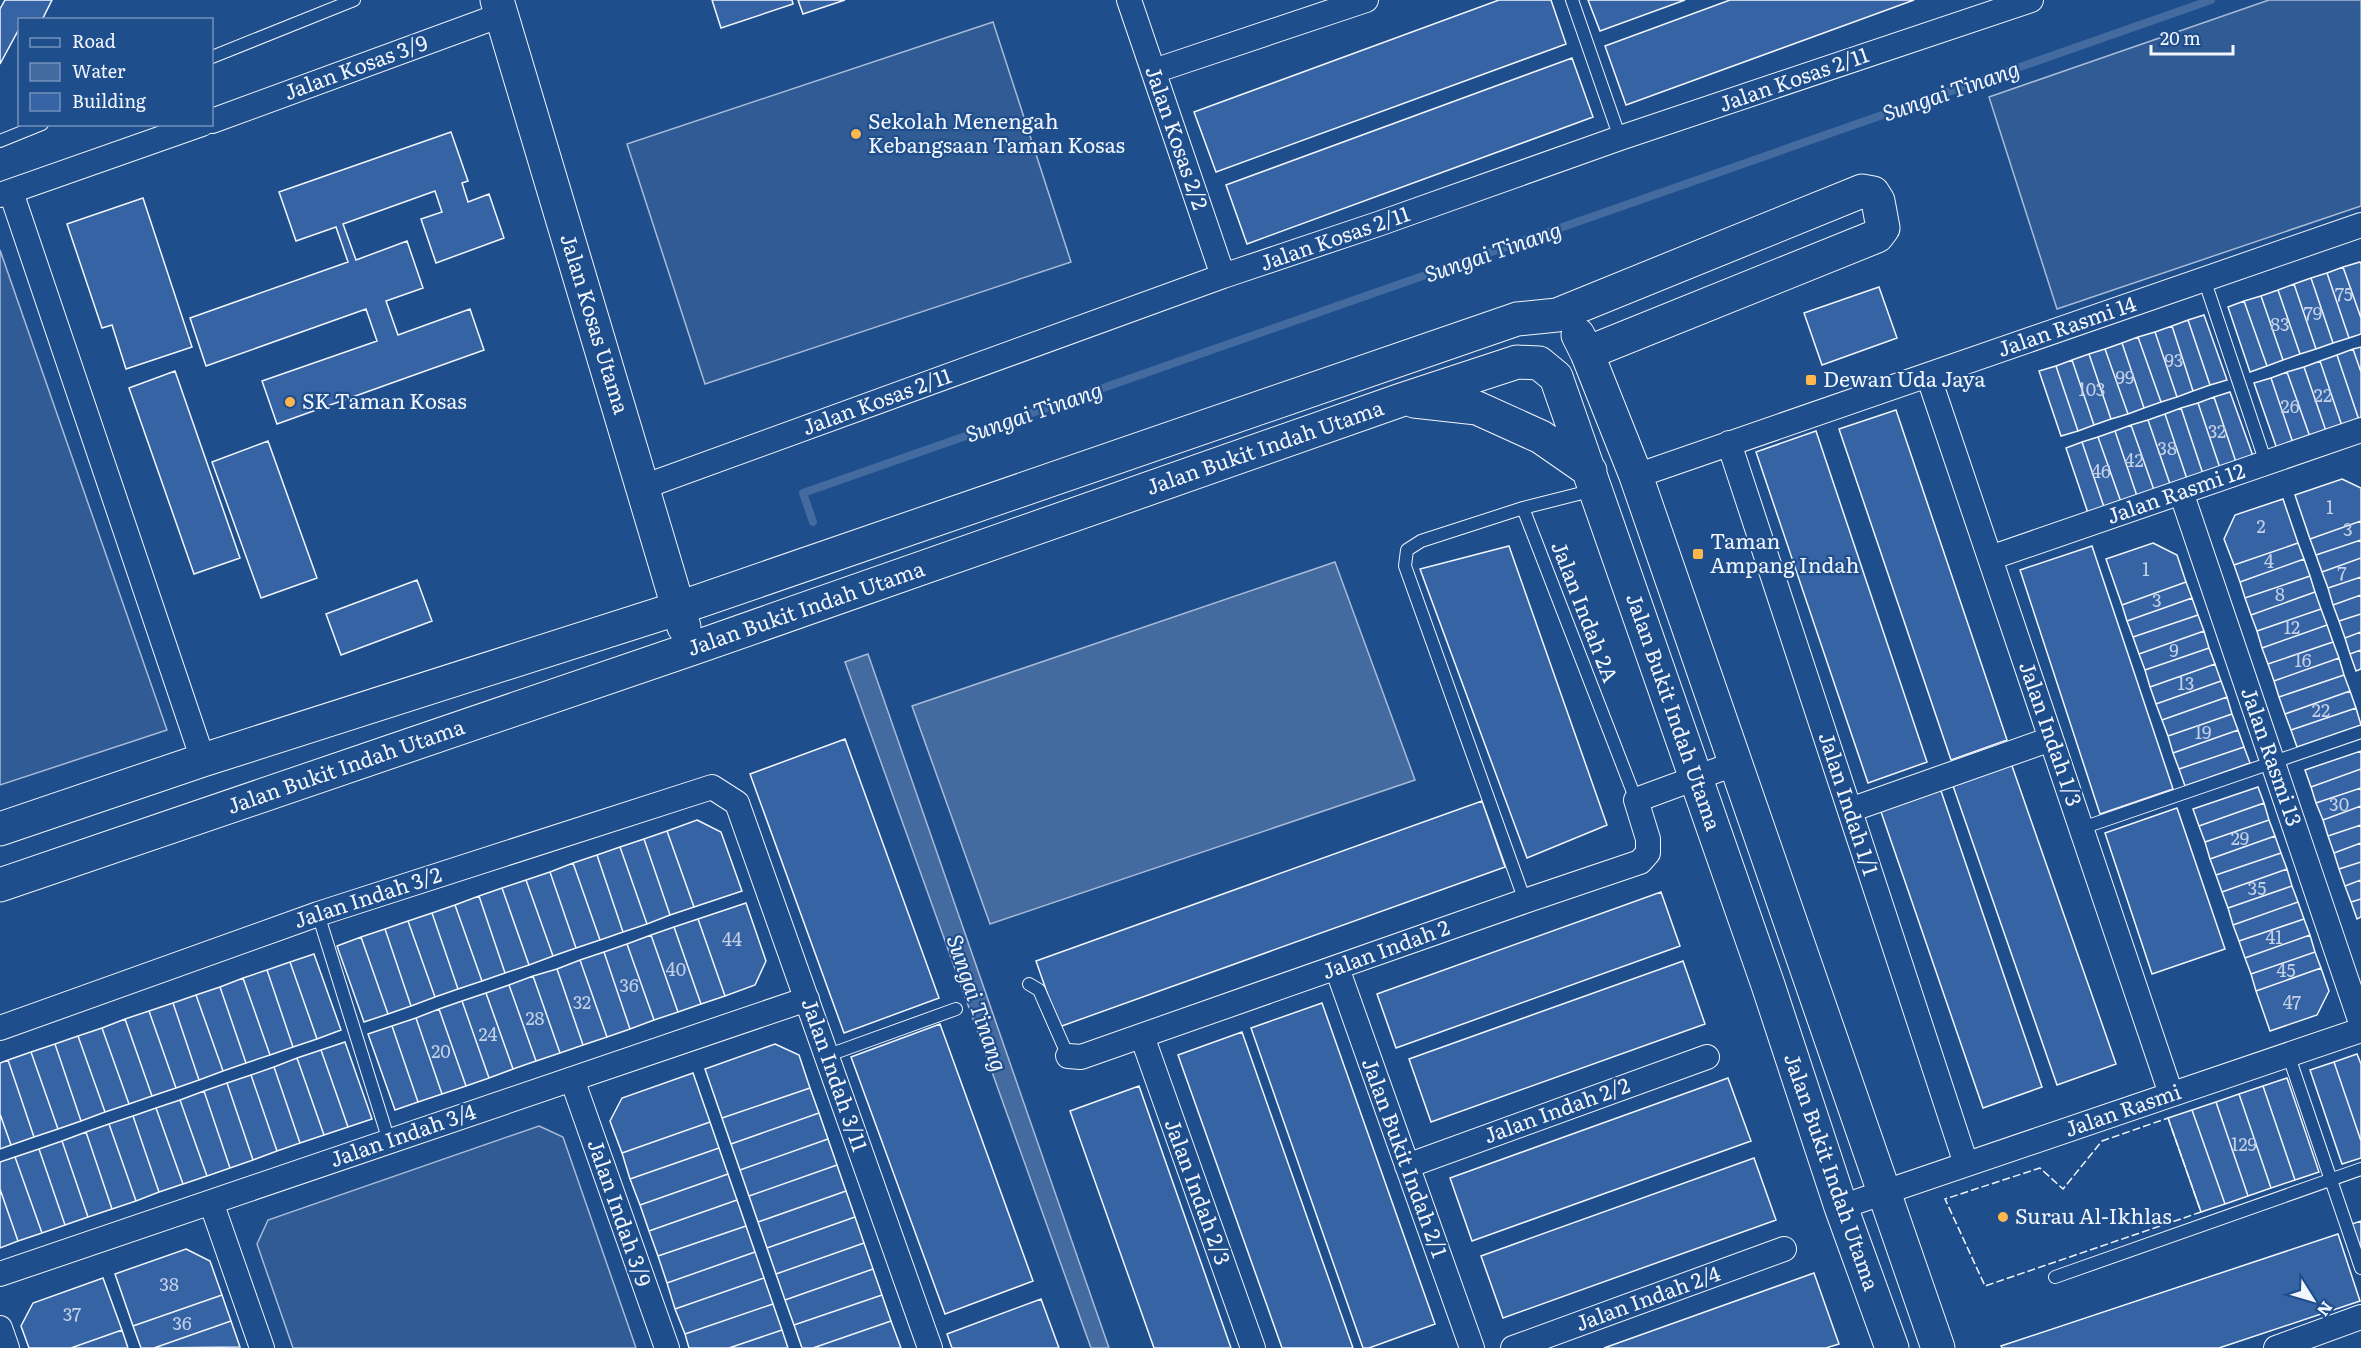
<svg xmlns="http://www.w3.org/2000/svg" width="2361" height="1348" font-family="Literata,serif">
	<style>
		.built { fill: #305b95; stroke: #a8bbd7; stroke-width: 1.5 }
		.water { fill: #446ba0; stroke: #a8bbd7; stroke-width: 1.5 }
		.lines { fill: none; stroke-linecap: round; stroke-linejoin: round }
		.stream { stroke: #446ba0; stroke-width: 8 }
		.building { fill: #3563a3; stroke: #f2f6ff; stroke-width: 1.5 }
		.lane-casing { stroke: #f2f6ff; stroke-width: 14 }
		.street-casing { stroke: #f2f6ff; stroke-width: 26 }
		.secondary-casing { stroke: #f2f6ff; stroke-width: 35 }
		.lane { stroke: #1f4e8c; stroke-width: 12 }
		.street { stroke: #1f4e8c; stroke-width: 24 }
		.secondary { stroke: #1f4e8c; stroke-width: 33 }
		.fence { stroke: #f2f6ff; stroke-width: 1.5; stroke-dasharray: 8 3; stroke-linecap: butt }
		.poi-dot { fill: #ffb74d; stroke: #1f4e8c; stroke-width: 2 }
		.labels { text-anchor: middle; stroke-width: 4.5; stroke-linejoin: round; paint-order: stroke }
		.number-label { font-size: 18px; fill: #c3d1e8 }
		.street-label { font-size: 21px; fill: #f2f6ff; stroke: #1f4e8c }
		.poi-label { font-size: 21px; fill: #f2f6ff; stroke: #1f4e8c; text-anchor: start }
		.water-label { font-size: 22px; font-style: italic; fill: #f2f6ff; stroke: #1f4e8c }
	</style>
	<rect width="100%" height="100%" fill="#1f4e8c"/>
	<!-- built -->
	<path class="built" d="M2269 0H2361V206L2057 309 1989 97Z
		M993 22 1071 262 705 384 627 144Z
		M0 250 167 730 0 785Z
		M539 1126 563 1137 636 1348H293L257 1244 268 1220Z"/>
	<!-- water -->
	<path class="water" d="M1335 562 1415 780 990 924 912 706Z
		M868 654 1109 1348H1091L845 662Z"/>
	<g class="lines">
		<!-- stream -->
		<path class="stream" d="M813 522 803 493 2211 0"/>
	</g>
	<!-- building -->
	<path class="building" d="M5 0H52L42 20H20V27L0 64V9Z
		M712 0H792L793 4 721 28Z
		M798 0H845L803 14Z
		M1499 0H1551L1566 44 1216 172 1194 112Z
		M1588 0H1685L1600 31Z
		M1730 0H1914L1626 105 1605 46Z
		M1572 58 1593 117 1247 244 1226 185Z
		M451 132 468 181 462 183 468 202 489 194 504 238 436 263 421 219 442 212 435 191 343 224 356 260 407 241 423 288 386 301 398 335 470 309 484 350 277 424 262 381 377 341 366 309 206 366 190 318 348 262 336 227 296 241 279 192Z
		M143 198 192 347 126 369 112 325 102 328 67 224Z
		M2360 262 2361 264V318L2343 267Z
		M2343 267 2361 318V334L2349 338 2327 273Z
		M2327 273 2349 338 2333 343 2311 278Z
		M2311 278 2333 343 2316 349 2294 284Z
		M2294 284 2316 349 2300 354 2278 290Z
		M1879 287 1897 338 1822 365 1804 313Z
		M2278 290 2300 354 2283 360 2261 296Z
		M2261 296 2283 360 2267 366 2244 301Z
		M2244 301 2267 366 2250 372 2228 307Z
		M2204 315 2227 380 2210 385 2188 320Z
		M2188 320 2210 385 2193 391 2172 326Z
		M2172 326 2193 391 2177 397 2155 332Z
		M2155 332 2177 397 2161 402 2138 337Z
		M2138 337 2161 402 2144 408 2122 343Z
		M2122 343 2144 408 2128 414 2105 349Z
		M2361 347V372L2353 349Z
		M2105 349 2128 414 2111 419 2089 354Z
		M2353 349 2361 372V419L2359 420 2337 355Z
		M2089 354 2111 419 2094 425 2072 360Z
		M2337 355 2359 420 2342 426 2320 361Z
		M2072 360 2094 425 2078 431 2056 366Z
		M2320 361 2342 426 2326 431 2304 367Z
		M2056 366 2078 431 2061 436 2039 371Z
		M2304 367 2326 431 2310 437 2287 372Z
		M175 371 240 558 194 574 129 388Z
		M2287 372 2310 437 2293 443 2271 378Z
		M2271 378 2293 443 2277 449 2254 383Z
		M2230 392 2253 456 2236 462 2214 397Z
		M2214 397 2236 462 2220 468 2198 403Z
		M2198 403 2220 468 2203 474 2181 408Z
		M2181 408 2203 474 2187 479 2165 414Z
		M1896 410 2007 740 1951 760 1839 429Z
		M2165 414 2187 479 2170 484 2148 420Z
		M2148 420 2170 484 2154 490 2131 425Z
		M2131 425 2154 490 2137 496 2115 431Z
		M1816 431 1927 762 1868 783 1756 452Z
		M2115 431 2137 496 2121 502 2098 437Z
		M2098 437 2121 502 2104 507 2082 442Z
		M268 441 317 578 261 598 212 462Z
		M2082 442 2104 507 2088 513 2066 448Z
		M2342 479 2361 488V521L2310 539 2295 495Z
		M2283 499 2298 543 2234 565 2224 539 2235 515Z
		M2361 521V540L2316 555 2310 539Z
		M2361 540V558L2322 572 2316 555Z
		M2153 543 2177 555 2186 582 2122 605 2106 559Z
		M2298 543 2304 559 2240 582 2234 565Z
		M1509 546 1607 825 1527 858 1420 569Z
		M2092 546 2173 789 2100 814 2020 570Z
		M2361 558V577L2328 588 2322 572Z
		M2304 559 2310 576 2245 598 2240 582Z
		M2310 576 2315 592 2251 615 2245 598Z
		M2361 577V595L2333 605 2328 588Z
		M417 580 432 621 341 655 326 614Z
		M2186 582 2192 598 2127 621 2122 605Z
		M2315 592 2321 609 2257 631 2251 615Z
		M2361 595V614L2339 621 2333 605Z
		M2192 598 2198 615 2133 637 2127 621Z
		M2321 609 2327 625 2262 648 2257 631Z
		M2361 614V632L2345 638 2339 621Z
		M2198 615 2204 631 2139 654 2133 637Z
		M2327 625 2333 642 2268 664 2262 648Z
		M2204 631 2209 648 2145 670 2139 654Z
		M2361 632V650L2350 654 2345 638Z
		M2333 642 2339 658 2274 681 2268 664Z
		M2209 648 2215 664 2150 687 2145 670Z
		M2361 650V669L2356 671 2350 654Z
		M2339 658 2344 675 2279 697 2274 681Z
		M2215 664 2221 681 2156 704 2150 687Z
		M2344 675 2350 691 2285 714 2279 697Z
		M2221 681 2227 697 2162 720 2156 704Z
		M2350 691 2356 708 2291 730 2285 714Z
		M2227 697 2232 714 2168 736 2162 720Z
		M2356 708 2361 725 2297 747 2291 730Z
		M2232 714 2238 730 2173 753 2168 736Z
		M2238 730 2244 747 2179 769 2173 753Z
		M845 739 939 998 844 1033 750 774Z
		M2244 747 2250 763 2185 786 2179 769Z
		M2361 751V769L2311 787 2305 770Z
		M2011 763 2116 1064 2057 1085 1952 783Z
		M2361 769V788L2316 803 2311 787Z
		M1939 785 2042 1087 1983 1108 1879 806Z
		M2258 787 2264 803 2199 826 2193 809Z
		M2361 788V806L2323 820 2316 803Z
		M1482 801 1505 867 1059 1027 1036 961Z
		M2264 803 2269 820 2205 842 2199 826Z
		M2361 806V825L2328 836 2323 820Z
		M2177 808 2225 949 2152 974 2105 833Z
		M697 820 721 832 742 891 694 907 667 831Z
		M2269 820 2275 836 2210 859 2205 842Z
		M2361 825V843L2334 853 2328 836Z
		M667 831 694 907 670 915 644 839Z
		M2275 836 2281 853 2216 875 2210 859Z
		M644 839 670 915 647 924 620 847Z
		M2361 843V862L2339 869 2334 853Z
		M620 847 647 924 623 932 597 855Z
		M2281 853 2287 869 2222 892 2216 875Z
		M597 855 623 932 600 940 573 863Z
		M2361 862V880L2345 886 2339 869Z
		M573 863 600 940 576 948 550 872Z
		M2287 869 2292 886 2228 908 2222 892Z
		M550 872 576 948 553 956 526 880Z
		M526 880 553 956 529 965 502 888Z
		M2361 880V899L2351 902 2345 886Z
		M2292 886 2298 902 2233 925 2228 908Z
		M502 888 529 965 505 973 479 896Z
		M1661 892 1680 946 1396 1048 1377 994Z
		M479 896 505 973 482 981 455 905Z
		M2361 899V917L2357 919 2351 902Z
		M2298 902 2304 919 2239 941 2233 925Z
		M746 903 766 961 755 985 725 996 698 919Z
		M455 905 482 981 458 989 432 913Z
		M432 913 458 989 435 997 408 921Z
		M698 919 725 996 701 1004 674 927Z
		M2304 919 2310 935 2245 958 2239 941Z
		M408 921 435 997 411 1006 385 929Z
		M674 927 701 1004 678 1012 651 935Z
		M385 929 411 1006 388 1014 361 937Z
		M651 935 678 1012 654 1020 627 944Z
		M2310 935 2315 952 2251 974 2245 958Z
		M361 937 388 1014 364 1022 337 946Z
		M627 944 654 1020 630 1029 604 952Z
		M604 952 630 1029 607 1037 580 960Z
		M2315 952 2321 968 2256 991 2251 974Z
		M314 954 341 1030 317 1039 290 962Z
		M580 960 607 1037 583 1045 557 969Z
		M1683 961 1705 1024 1431 1122 1409 1059Z
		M290 962 317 1039 293 1047 267 970Z
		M2321 968 2329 991 2317 1015 2270 1031 2256 991Z
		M557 969 583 1045 560 1053 533 976Z
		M267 970 293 1047 270 1055 243 978Z
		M533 976 560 1053 536 1061 509 985Z
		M243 978 270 1055 246 1063 220 987Z
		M509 985 536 1061 513 1069 486 993Z
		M220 987 246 1063 223 1071 196 995Z
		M486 993 513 1069 489 1078 462 1001Z
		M196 995 223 1071 199 1080 173 1003Z
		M462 1001 489 1078 466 1086 439 1009Z
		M173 1003 199 1080 176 1088 149 1011Z
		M1322 1003 1435 1324 1369 1348H1363L1251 1028Z
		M439 1009 466 1086 442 1094 416 1018Z
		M149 1011 176 1088 152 1096 125 1019Z
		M416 1018 442 1094 418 1102 392 1026Z
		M125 1019 152 1096 129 1104 102 1028Z
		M940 1024 1033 1281 945 1314 851 1057Z
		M392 1026 418 1102 395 1110 368 1034Z
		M102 1028 129 1104 105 1112 78 1036Z
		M1242 1032 1353 1348H1282L1178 1055Z
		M78 1036 105 1112 81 1121 55 1044Z
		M345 1042 372 1119 348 1127 321 1050Z
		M55 1044 81 1121 58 1129 31 1052Z
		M775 1044 799 1055 810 1088 722 1118 705 1069Z
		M321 1050 348 1127 324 1135 297 1058Z
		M31 1052 58 1129 34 1137 8 1060Z
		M2357 1054 2361 1064V1141L2334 1062Z
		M297 1058 324 1135 300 1143 274 1067Z
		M8 1060 34 1137 11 1145 0 1114V1063Z
		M2334 1062 2361 1141V1158L2342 1164 2310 1070Z
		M274 1067 300 1143 277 1151 251 1075Z
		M693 1073 710 1122 622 1153 610 1121 622 1098Z
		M251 1075 277 1151 253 1160 227 1083Z
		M1728 1078 1751 1141 1472 1241 1450 1178Z
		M2287 1078 2319 1172 2295 1180 2263 1086Z
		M227 1083 253 1160 230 1168 204 1091Z
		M1139 1086 1231 1348H1154L1070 1111Z
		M2263 1086 2295 1180 2271 1188 2239 1094Z
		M810 1088 819 1113 731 1144 722 1118Z
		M204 1091 230 1168 207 1176 180 1100Z
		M2239 1094 2271 1188 2248 1196 2216 1102Z
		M180 1100 207 1176 183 1184 156 1108Z
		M2216 1102 2248 1196 2225 1204 2192 1110Z
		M156 1108 183 1184 159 1192 133 1116Z
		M2192 1110 2225 1204 2201 1212 2168 1118Z
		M819 1113 828 1139 740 1170 731 1144Z
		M0 1114 11 1145 0 1149Z
		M133 1116 159 1192 136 1201 109 1124Z
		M710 1122 719 1148 630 1179 622 1153Z
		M109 1124 136 1201 112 1209 86 1132Z
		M86 1132 112 1209 88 1217 62 1141Z
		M828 1139 837 1165 749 1196 740 1170Z
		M62 1141 88 1217 65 1225 39 1149Z
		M719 1148 728 1174 640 1205 630 1179Z
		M39 1149 65 1225 42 1233 15 1157Z
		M15 1157 42 1233 18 1241 0 1189V1162Z
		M1754 1158 1776 1220 1503 1318 1481 1256Z
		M837 1165 846 1191 758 1222 749 1196Z
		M728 1174 737 1200 649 1231 640 1205Z
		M0 1189 18 1241 0 1248Z
		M846 1191 855 1217 767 1248 758 1222Z
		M737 1200 746 1226 658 1256 649 1231Z
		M855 1217 864 1243 776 1274 767 1248Z
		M2361 1221V1260L2349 1225Z
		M746 1226 755 1252 667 1283 658 1256Z
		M2338 1234 2360 1301 2219 1348H2002L2001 1346Z
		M864 1243 873 1269 785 1300 776 1274Z
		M186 1249 210 1261 222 1295 133 1326 115 1274Z
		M755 1252 764 1278 675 1309 667 1283Z
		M873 1269 882 1295 794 1325 785 1300Z
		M1814 1273 1839 1344 1826 1348H1604Z
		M103 1278 122 1330 71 1348H29L21 1326 33 1303Z
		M764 1278 773 1304 685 1334 675 1309Z
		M222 1295 231 1321 154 1348H141L133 1326Z
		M882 1295 891 1321 813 1348H802L794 1325Z
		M1041 1299 1059 1348H952L947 1334Z
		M773 1304 782 1330 729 1348H689L685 1334Z
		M231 1321 240 1347 154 1348Z
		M891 1321 901 1348H813Z
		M122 1330 128 1348H71Z
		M782 1330 788 1348H729Z"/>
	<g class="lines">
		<defs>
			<path id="lane" d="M1572 0 1620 138
				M212 57 354 0
				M0 141 42 124
				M2204 279 2266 463
				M1594 490 1523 508 1636 800
				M1523 508 1421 541 1407 550 1405 566 1525 901
				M2082 828 2361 732
				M318 914 389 1141
				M1029 984 1039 990 1068 1056
				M2288 1054 2361 1268
				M826 1056 956 1009
				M2055 1277 2361 1169"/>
			<path id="street" d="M1129 0 1223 276
				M1154 71 1366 0
				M212 121 501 15
				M11 192 203 760
				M0 195 202 124
				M1928 375 2171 1094
				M1729 443 1966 1164
				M1636 476 2361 225
				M643 487 1223 276 1378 224 1620 138 2031 0
				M2181 492 2361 1023
				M1990 558 2361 430
				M1850 810 2051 739
				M1337 968 1472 1348
				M0 1028 318 914 712 787 737 803 930 1348
				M1142 1036 1253 1348
				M1068 1056 1081 1057 1525 901 1640 862 1648 853V839L1636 800 1734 764
				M572 1079 667 1348
				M1407 1166 1707 1057
				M211 1202 262 1348
				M1841 1207 2361 1030
				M0 1274 807 999
				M0 1328 7 1348
				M1513 1348 1784 1249
				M2276 1348 2361 1317"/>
			<path id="secondary" d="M497 0 684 627
				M1578 335 1587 353 1636 476 1938 1348
				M1414 401 1477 408 1541 437 1590 471
				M0 829 203 760 679 608 1517 319 1557 315 1862 191 1873 193 1878 201 1883 228 1877 236 1587 353
				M0 885 691 649 1401 400 1517 362 1539 363 1556 377 1768 985 1841 1207 1892 1348"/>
		</defs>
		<!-- lane casing -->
		<use href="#lane" class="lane-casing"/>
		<!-- street casing -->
		<use href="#street" class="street-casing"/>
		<!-- secondary casing -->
		<use href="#secondary" class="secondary-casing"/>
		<!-- lane -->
		<use href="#lane" class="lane"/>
		<!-- street -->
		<use href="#street" class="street"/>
		<!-- secondary -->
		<use href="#secondary" class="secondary"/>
		<!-- fence -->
		<path class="fence" d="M2168 1118 2201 1212 1985 1286 1945 1199 2040 1168 2063 1189 2102 1141Z"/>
	</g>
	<!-- markers -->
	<g class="poi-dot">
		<circle cx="856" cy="134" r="6"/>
		<rect x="1805" y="374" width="12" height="12" rx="3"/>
		<circle cx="290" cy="402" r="6"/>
		<rect x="1692" y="548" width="12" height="12" rx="3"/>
		<circle cx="2003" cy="1217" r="6"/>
	</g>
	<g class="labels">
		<!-- number labels -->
		<g class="number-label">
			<text x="2344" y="301">75</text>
			<text x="2313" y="320">79</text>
			<text x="2280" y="331">83</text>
			<text x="2174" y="367">93</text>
			<text x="2125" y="384">99</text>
			<text x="2092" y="396">103</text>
			<text x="2323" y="402">22</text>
			<text x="2290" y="413">26</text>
			<text x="2217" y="438">32</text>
			<text x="2167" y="455">38</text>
			<text x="2134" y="467">42</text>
			<text x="2101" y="478">46</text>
			<text x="2330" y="514">1</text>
			<text x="2261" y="533">2</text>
			<text x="2348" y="536">3</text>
			<text x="2269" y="568">4</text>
			<text x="2146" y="576">1</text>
			<text x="2342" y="580">7</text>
			<text x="2280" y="601">8</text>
			<text x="2157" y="607">3</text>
			<text x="2292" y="634">12</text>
			<text x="2174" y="657">9</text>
			<text x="2303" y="667">16</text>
			<text x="2186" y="690">13</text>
			<text x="2321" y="717">22</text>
			<text x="2203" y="739">19</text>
			<text x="2339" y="811">30</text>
			<text x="2240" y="845">29</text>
			<text x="2257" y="895">35</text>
			<text x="2274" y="944">41</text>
			<text x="732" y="946">44</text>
			<text x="676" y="976">40</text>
			<text x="2286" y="977">45</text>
			<text x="629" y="992">36</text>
			<text x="582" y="1009">32</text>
			<text x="2292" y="1009">47</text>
			<text x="535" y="1025">28</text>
			<text x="488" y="1041">24</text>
			<text x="441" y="1058">20</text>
			<text x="2244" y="1151">129</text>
			<text x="169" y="1291">38</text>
			<text x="72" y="1321">37</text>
			<text x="182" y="1330">36</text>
		</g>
		<!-- street labels -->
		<g class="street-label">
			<text transform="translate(356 68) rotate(-20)" y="7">Jalan Kosas 3/9</text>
			<text transform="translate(1794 80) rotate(-19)" y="7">Jalan Kosas 2/11</text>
			<text transform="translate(1176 138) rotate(71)" y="7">Jalan Kosas 2/2</text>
			<text transform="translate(1335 239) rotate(-19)" y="7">Jalan Kosas 2/11</text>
			<text transform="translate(594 324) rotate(73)" y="7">Jalan Kosas Utama</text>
			<text transform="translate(2067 327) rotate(-19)" y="7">Jalan Rasmi 14</text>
			<text transform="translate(877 402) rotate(-20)" y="7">Jalan Kosas 2/11</text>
			<text transform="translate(1265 448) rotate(-19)" y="7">Jalan Bukit Indah Utama</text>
			<text transform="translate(2176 494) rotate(-19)" y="7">Jalan Rasmi 12</text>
			<text transform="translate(806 609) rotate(-19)" y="7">Jalan Bukit Indah Utama</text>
			<text transform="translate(1584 612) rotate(69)" y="7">Jalan Indah 2A</text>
			<text transform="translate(1673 712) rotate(71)" y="7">Jalan Bukit Indah Utama</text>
			<text transform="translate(2050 734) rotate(71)" y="7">Jalan Indah 1/3</text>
			<text transform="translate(2271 757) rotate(71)" y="7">Jalan Rasmi 13</text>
			<text transform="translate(346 767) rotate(-19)" y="7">Jalan Bukit Indah Utama</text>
			<text transform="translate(1848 804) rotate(72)" y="7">Jalan Indah 1/1</text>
			<text transform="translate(368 898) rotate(-18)" y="7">Jalan Indah 3/2</text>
			<text transform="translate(1386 950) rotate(-20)" y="7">Jalan Indah 2</text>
			<text transform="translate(834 1075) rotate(71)" y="7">Jalan Indah 3/11</text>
			<text transform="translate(1557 1111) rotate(-20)" y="7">Jalan Indah 2/2</text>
			<text transform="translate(2123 1111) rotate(-19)" y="7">Jalan Rasmi</text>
			<text transform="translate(403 1136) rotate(-19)" y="7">Jalan Indah 3/4</text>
			<text transform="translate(1404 1158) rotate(70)" y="7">Jalan Bukit Indah 2/1</text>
			<text transform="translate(1831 1172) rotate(71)" y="7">Jalan Bukit Indah Utama</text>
			<text transform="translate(1197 1192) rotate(70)" y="7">Jalan Indah 2/3</text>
			<text transform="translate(619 1213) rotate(71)" y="7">Jalan Indah 3/9</text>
			<text transform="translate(1648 1299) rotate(-20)" y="7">Jalan Indah 2/4</text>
		</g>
		<!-- poi labels -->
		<g class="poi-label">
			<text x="868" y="129">Sekolah Menengah<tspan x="868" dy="24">Kebangsaan Taman Kosas</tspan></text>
			<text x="1823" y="387">Dewan Uda Jaya</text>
			<text x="302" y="409">SK Taman Kosas</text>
			<text x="1710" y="549">Taman<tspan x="1710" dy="24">Ampang Indah</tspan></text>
			<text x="2015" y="1224">Surau Al-Ikhlas</text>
		</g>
		<!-- water labels -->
		<g class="water-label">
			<text transform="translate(1951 91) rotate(-19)" y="8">Sungai Tinang</text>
			<text transform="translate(1493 252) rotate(-19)" y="8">Sungai Tinang</text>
			<text transform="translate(1034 412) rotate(-19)" y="8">Sungai Tinang</text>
			<text transform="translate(977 1003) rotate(71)" y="8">Sungai Tinang</text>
		</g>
	</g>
	<!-- legend -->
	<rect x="18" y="18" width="195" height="108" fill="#1f4e8c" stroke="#7391ba" stroke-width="1.5"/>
	<rect x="30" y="38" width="30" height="9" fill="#1f4e8c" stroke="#7391ba" stroke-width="1.5"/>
	<text x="72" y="48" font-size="18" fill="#f2f6ff">Road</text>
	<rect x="30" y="63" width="30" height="18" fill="#446ba0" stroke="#7391ba" stroke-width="1.5"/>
	<text x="72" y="78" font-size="18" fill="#f2f6ff">Water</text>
	<rect x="30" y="93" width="30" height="18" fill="#3563a3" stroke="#7391ba" stroke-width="1.5"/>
	<text x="72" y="108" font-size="18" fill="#f2f6ff">Building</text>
	<!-- north arrow -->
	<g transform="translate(2313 1300) rotate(127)" stroke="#1f4e8c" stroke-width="4.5" paint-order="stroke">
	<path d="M0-4.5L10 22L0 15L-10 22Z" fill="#f2f6ff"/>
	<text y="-9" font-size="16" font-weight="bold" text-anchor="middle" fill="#f2f6ff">N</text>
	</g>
	<!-- scale -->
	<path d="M2151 45v9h82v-9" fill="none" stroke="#f2f6ff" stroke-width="3"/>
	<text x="2160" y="45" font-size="18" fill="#f2f6ff" stroke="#1f4e8c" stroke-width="4.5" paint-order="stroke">20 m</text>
</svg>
